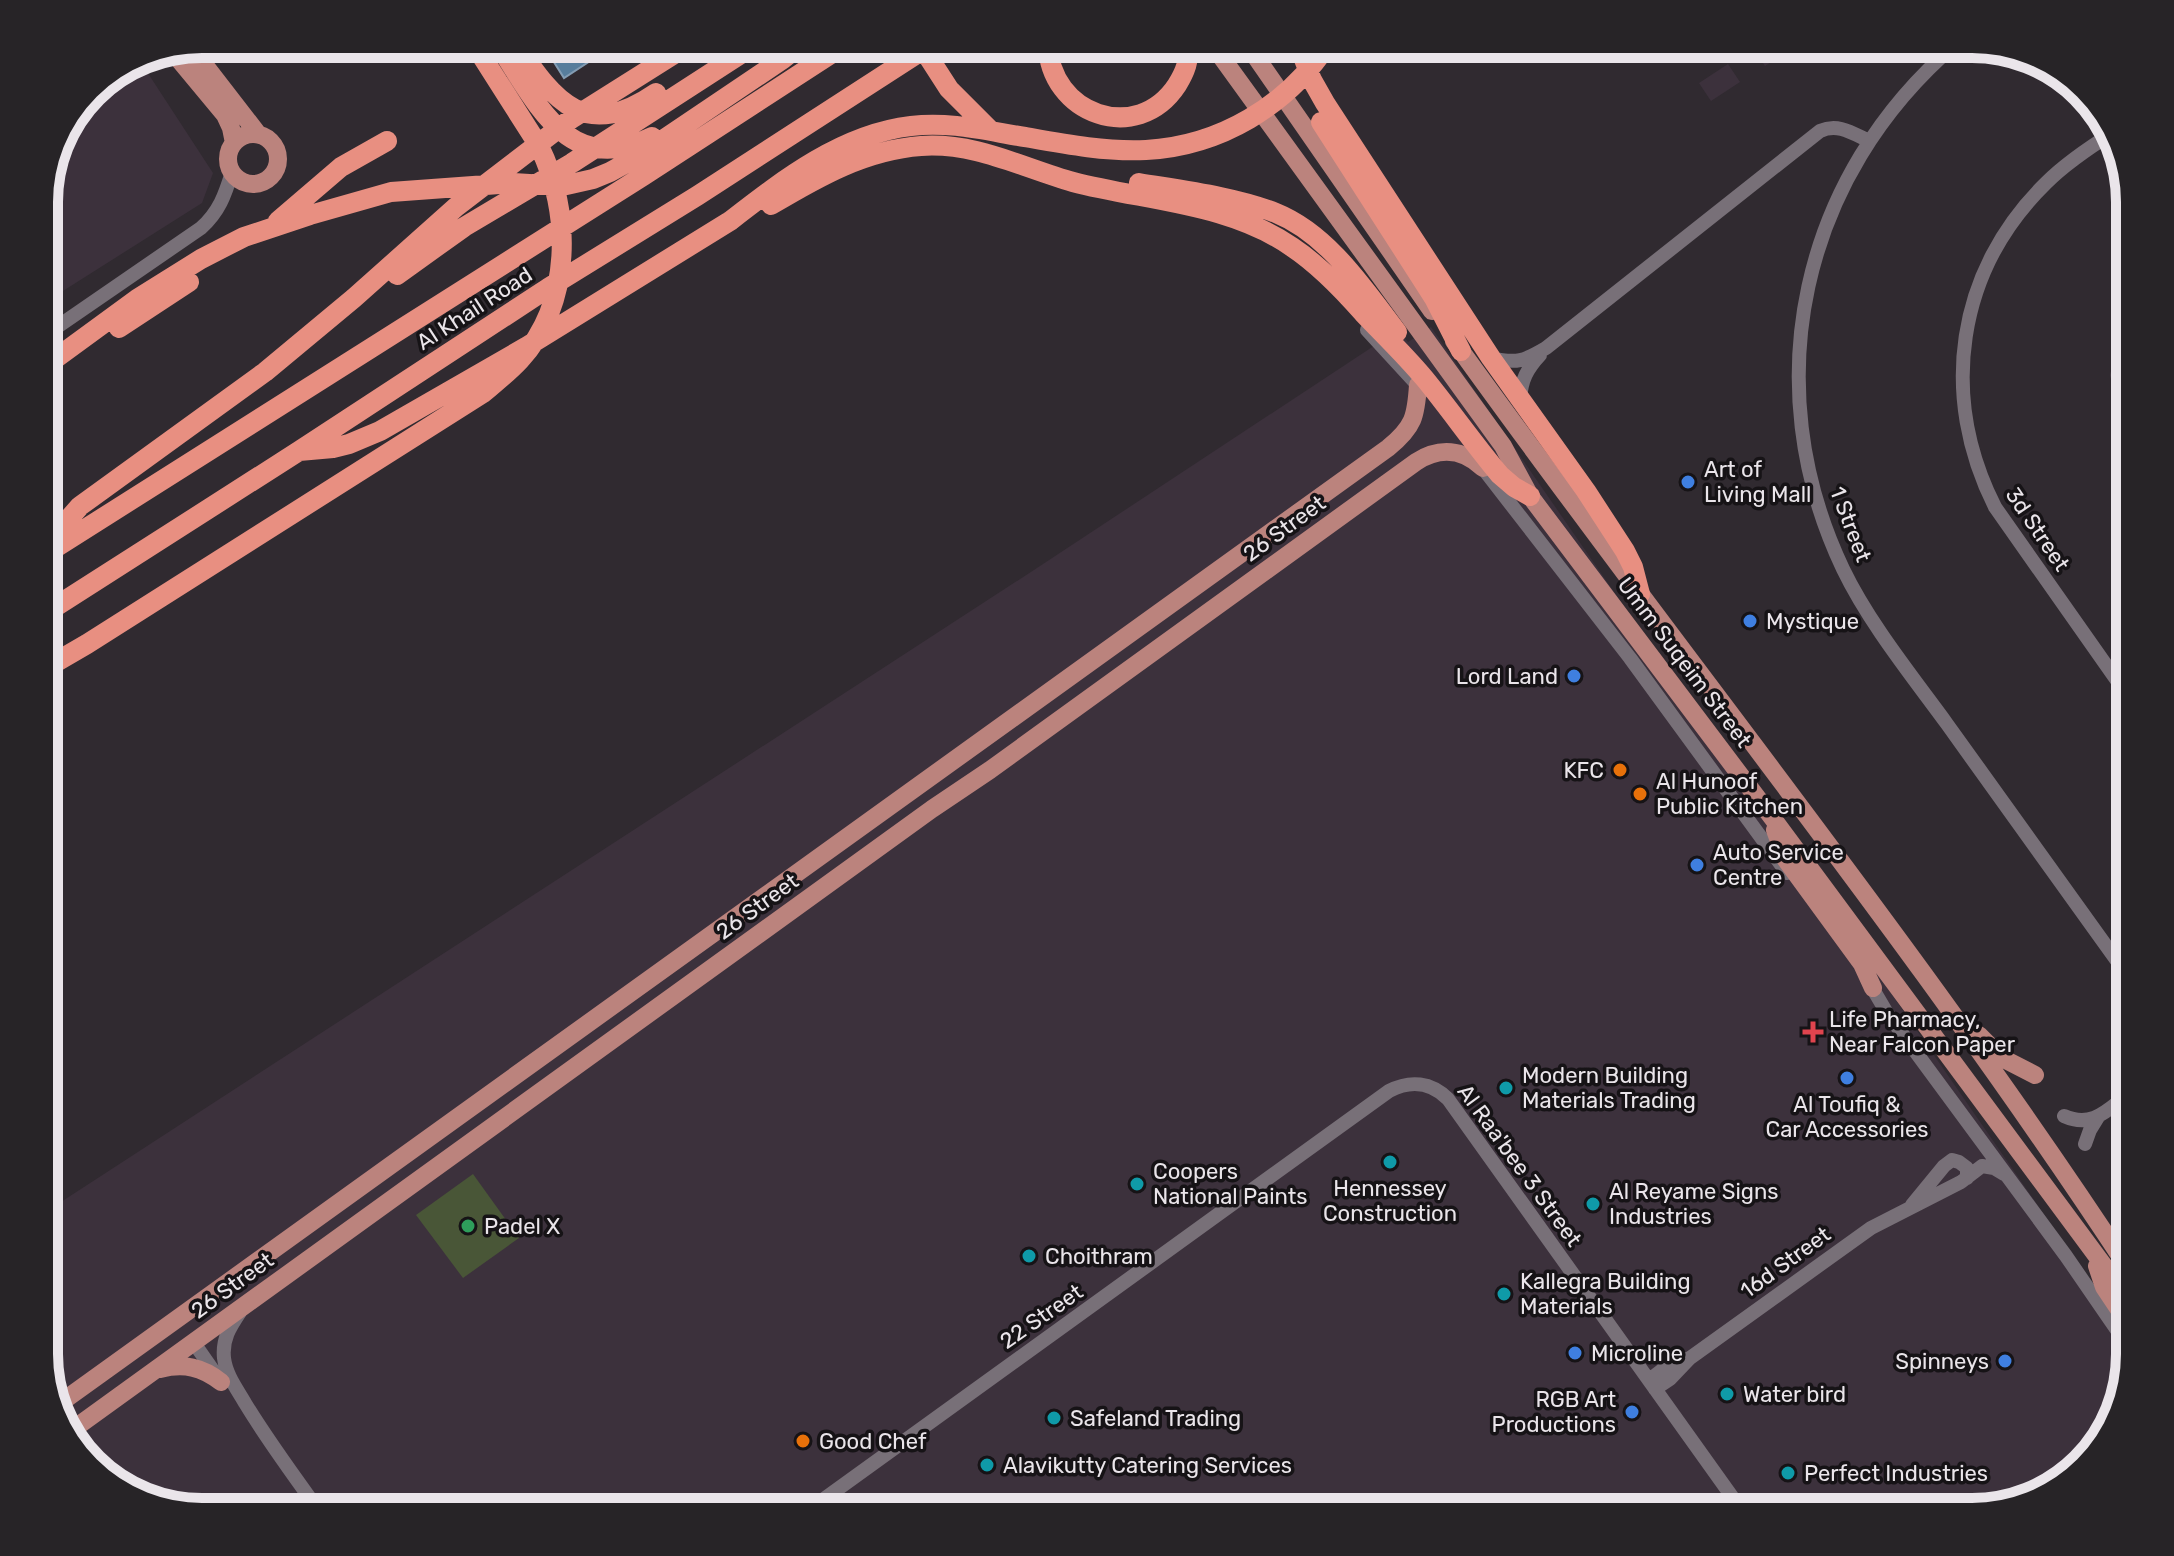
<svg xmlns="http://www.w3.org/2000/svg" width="2174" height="1556" font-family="Rubik,sans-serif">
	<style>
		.built { fill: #3c313c }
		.green { fill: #495637 }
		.water { fill: #577d9c; stroke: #839cb3; stroke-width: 2 }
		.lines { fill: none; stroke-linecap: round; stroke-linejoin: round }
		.minor { stroke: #787078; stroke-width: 14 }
		.major { stroke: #bb837d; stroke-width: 18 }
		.highway { stroke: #e88f81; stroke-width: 20 }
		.shop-dot { fill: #3f7fe0; stroke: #161316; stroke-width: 3 }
		.food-dot { fill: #e8710a; stroke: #161316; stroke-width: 3 }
		.health-dot { fill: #e0444e; stroke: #161316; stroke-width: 3 }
		.culture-dot { fill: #0f9aa8; stroke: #161316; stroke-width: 3 }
		.leisure-dot { fill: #2e9e5b; stroke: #161316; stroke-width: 3 }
		.labels { text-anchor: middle; stroke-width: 7; stroke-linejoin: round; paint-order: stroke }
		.street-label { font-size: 22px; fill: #eae5ea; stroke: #161316 }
		.poi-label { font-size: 22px; fill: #eae5ea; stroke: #161316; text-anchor: start }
		.rim { fill: none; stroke: #eae5ea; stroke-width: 10 }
	</style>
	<rect width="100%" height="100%" fill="#302a30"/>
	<!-- built -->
	<path class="built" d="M1760 44H1792L1794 47 1765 66 1753 48Z
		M136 60 140 61 213 173 202 203 44 303V191L61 132 97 84Z
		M1728 64 1740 82 1711 101 1699 83Z
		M1431 327 2130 1339V1354L2098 1450 2042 1495 1972 1512H202L106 1480 61 1424 44 1364V1213L1037 568 1398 330 1408 342Z"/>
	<!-- green -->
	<path class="green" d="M473 1174 519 1238 463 1278 416 1215Z"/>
	<!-- water -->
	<path class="water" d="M552 44H616L564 78 547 51Z"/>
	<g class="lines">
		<!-- minor -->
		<path class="minor" d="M1956 44C1801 176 1755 384 1843 569 1869 623 1912 676 1947 724 2008 809 2069 894 2130 979
			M2114 132C2090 147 2066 163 2046 183 1956 271 1939 396 1995 507L2130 699
			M2104 138 2120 159
			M2130 325C2113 359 2115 395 2130 429
			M1367 330 1423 391
			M44 336 201 228C219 212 225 195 232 172
			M1491 358C1517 364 1524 361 1546 348L1820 131C1838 123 1852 133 1869 141
			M1520 400C1521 380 1527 369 1540 355
			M1485 471 1630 658 1787 873
			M1867 979 1887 1013 2066 1256 2130 1349
			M2064 1116C2093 1129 2108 1109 2130 1093
			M2085 1144 2090 1130 2098 1117
			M1912 1205 1944 1166 1952 1160 1959 1162 1967 1168V1178
			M240 1312C230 1327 222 1339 224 1358 226 1375 237 1389 245 1403 268 1441 294 1476 320 1512
			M194 1343 217 1376
			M1649 1380 1670 1364 1690 1358
			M1655 1389 1670 1379 1690 1358 1871 1228 1961 1182 1982 1166 1994 1168 2004 1174
			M806 1512 1389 1091C1410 1080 1431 1082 1448 1099L1743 1512"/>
		<!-- major -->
		<path class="major" d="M1212 44 1503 446 1530 496 1771 816 2130 1301
			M1247 44 1432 311
			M190 46 258 134
			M171 50 225 115 231 128 234 143
			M228 159a25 25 0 1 1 50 0a25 25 0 1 1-50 0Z
			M1454 341C1677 652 1920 950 2130 1271
			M1775 830 1786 860 1862 964 1873 988
			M1979 1035 2002 1058 2035 1075
			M2097 1266 2104 1287 2130 1326
			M160 1369C184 1363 202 1367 221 1382
			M56 1406 1388 448C1414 427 1416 416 1418 385
			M68 1433 932 809 990 770 1416 462C1439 447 1463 449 1483 468"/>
		<!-- highway -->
		<path class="highway" d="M498 44C537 103 568 178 652 137
			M516 44C555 103 586 141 656 93
			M920 44 949 89 990 130
			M1048 44C1049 114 1137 146 1177 85 1185 72 1190 60 1188 44
			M1298 44 1312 80 1325 103 1491 358 1586 491 1625 551 1633 567 1640 594
			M1321 122 1434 298 1461 351
			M1139 183C1181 190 1237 197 1276 213 1328 234 1364 289 1397 332
			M771 205C818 177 865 150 921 146 975 142 1023 168 1073 182 1146 201 1229 203 1292 247 1319 265 1342 289 1363 313 1384 335 1406 356 1425 379 1451 411 1474 444 1500 475L1514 487 1530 496
			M278 221 341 167 387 141
			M397 275 464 227 572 163 756 44
			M119 328 189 282
			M44 367 137 299 201 259 244 237 310 215 391 192 513 183 562 186 593 179 610 172 639 156 783 59 802 44
			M299 451 333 448 349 444 380 431 526 347 730 221C783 180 842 134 911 126 950 121 987 131 1025 137 1064 144 1106 152 1146 150 1220 146 1287 106 1328 44
			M57 547 64 524 80 506 265 372 354 298 456 207 571 119 690 44
			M44 555 643 176 846 44
			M44 614 299 451 548 288 697 196 932 44
			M44 669 87 644 483 393C495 383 508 373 520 360 572 303 572 212 539 146L474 44"/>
	</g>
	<!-- markers -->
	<g class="shop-dot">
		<circle cx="1688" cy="482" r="8"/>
		<circle cx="1750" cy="621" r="8"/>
		<circle cx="1574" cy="676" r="8"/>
		<circle cx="1697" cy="865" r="8"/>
		<circle cx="1847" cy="1078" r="8"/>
		<circle cx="1575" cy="1353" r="8"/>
		<circle cx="2005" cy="1361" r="8"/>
		<circle cx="1632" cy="1412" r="8"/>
	</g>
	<g class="food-dot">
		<circle cx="1620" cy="770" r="8"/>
		<circle cx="1640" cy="794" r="8"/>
		<circle cx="803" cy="1441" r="8"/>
	</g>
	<path class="health-dot" d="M1809 1020h8v8h8v8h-8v8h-8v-8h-8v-8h8z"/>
	<g class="culture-dot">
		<circle cx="1506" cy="1088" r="8"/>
		<circle cx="1390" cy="1162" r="8"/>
		<circle cx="1137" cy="1184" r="8"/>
		<circle cx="1593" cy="1204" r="8"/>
		<circle cx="1029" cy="1256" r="8"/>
		<circle cx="1504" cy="1294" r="8"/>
		<circle cx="1727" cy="1394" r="8"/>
		<circle cx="1054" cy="1418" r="8"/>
		<circle cx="987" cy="1465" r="8"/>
		<circle cx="1788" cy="1473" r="8"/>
	</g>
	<circle class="leisure-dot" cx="468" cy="1226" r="8"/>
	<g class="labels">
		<!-- street labels -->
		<g class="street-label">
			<text transform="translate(474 308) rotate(-33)" y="8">Al Khail Road</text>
			<text transform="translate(1851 524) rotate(69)" y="8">1 Street</text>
			<text transform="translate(1284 528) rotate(-36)" y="8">26 Street</text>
			<text transform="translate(2038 529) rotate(56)" y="8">3d Street</text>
			<text transform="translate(1685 662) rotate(53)" y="8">Umm Suqeim Street</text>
			<text transform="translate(757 906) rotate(-36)" y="8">26 Street</text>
			<text transform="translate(1520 1165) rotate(54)" y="8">Al Raa'bee 3 Street</text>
			<text transform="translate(1785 1262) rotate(-36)" y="8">16d Street</text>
			<text transform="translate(232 1285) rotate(-36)" y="8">26 Street</text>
			<text transform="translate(1041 1316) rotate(-35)" y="8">22 Street</text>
		</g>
		<!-- poi labels -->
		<g class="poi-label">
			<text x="1704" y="477">Art of<tspan x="1704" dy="25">Living Mall</tspan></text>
			<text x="1766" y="629">Mystique</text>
			<text x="1558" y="684" text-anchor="end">Lord Land</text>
			<text x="1604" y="778" text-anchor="end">KFC</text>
			<text x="1656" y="789">Al Hunoof<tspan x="1656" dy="25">Public Kitchen</tspan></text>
			<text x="1713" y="860">Auto Service<tspan x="1713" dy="25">Centre</tspan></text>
			<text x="1829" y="1027">Life Pharmacy,<tspan x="1829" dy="25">Near Falcon Paper</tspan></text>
			<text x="1522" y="1083">Modern Building<tspan x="1522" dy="25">Materials Trading</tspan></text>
			<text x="1847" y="1112" text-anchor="middle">Al Toufiq &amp;<tspan x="1847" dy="25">Car Accessories</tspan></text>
			<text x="1153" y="1179">Coopers<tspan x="1153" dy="25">National Paints</tspan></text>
			<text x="1390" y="1196" text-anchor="middle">Hennessey<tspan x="1390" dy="25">Construction</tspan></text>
			<text x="1609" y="1199">Al Reyame Signs<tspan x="1609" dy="25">Industries</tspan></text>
			<text x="484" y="1234">Padel X</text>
			<text x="1045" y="1264">Choithram</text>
			<text x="1520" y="1289">Kallegra Building<tspan x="1520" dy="25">Materials</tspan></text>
			<text x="1591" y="1361">Microline</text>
			<text x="1989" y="1369" text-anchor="end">Spinneys</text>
			<text x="1743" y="1402">Water bird</text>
			<text x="1616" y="1407" text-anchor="end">RGB Art<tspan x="1616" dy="25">Productions</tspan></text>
			<text x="1070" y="1426">Safeland Trading</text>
			<text x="819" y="1449">Good Chef</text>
			<text x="1003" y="1473">Alavikutty Catering Services</text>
			<text x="1804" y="1481">Perfect Industries</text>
		</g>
	</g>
	<!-- crop -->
	<path d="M0 0H2174V1556H0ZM202 58H1972A144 144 0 0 1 2116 202V1354A144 144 0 0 1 1972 1498H202A144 144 0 0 1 58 1354V202A144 144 0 0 1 202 58Z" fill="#272427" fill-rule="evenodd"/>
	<path class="rim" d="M202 58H1972A144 144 0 0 1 2116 202V1354A144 144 0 0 1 1972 1498H202A144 144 0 0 1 58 1354V202A144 144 0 0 1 202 58Z"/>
</svg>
